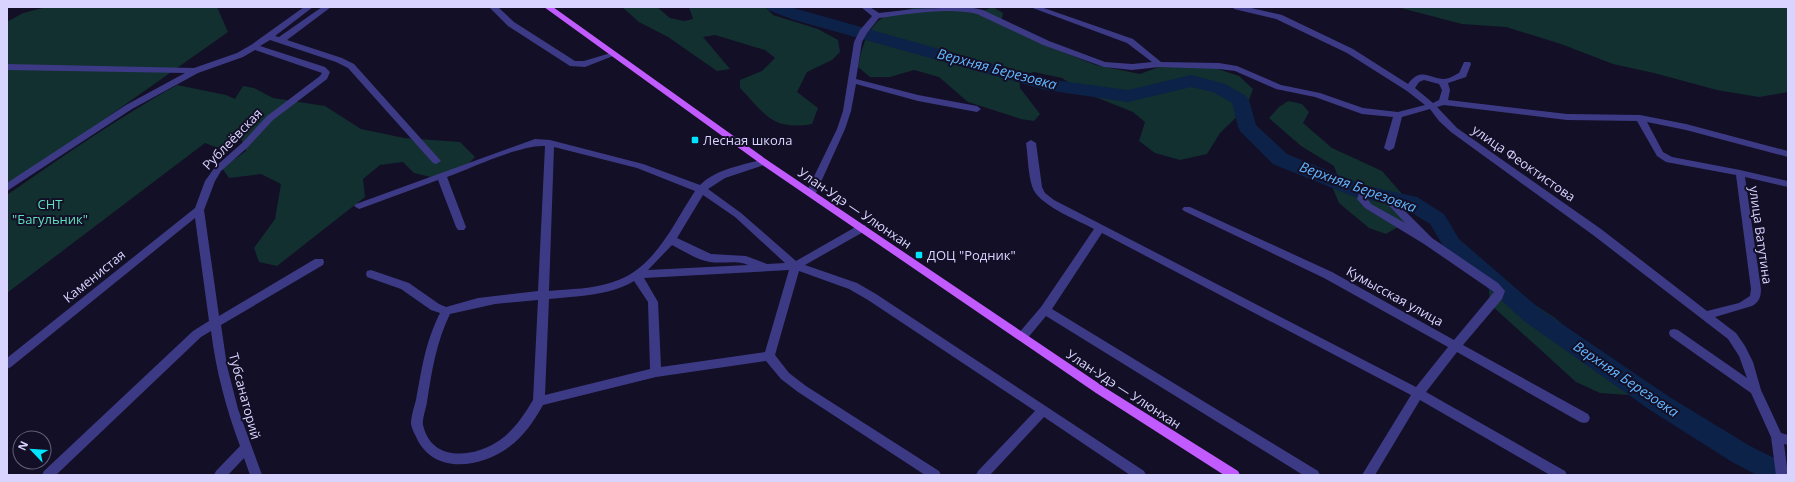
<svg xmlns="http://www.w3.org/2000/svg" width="1795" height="482" font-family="'Open Sans',sans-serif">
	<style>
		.green { fill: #12302f }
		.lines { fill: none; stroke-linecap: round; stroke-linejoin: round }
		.river { fill: #0c2248; fill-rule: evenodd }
		.minor { fill: #3d3a85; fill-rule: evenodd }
		.primary { fill: #c25bff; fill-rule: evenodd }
		.poi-dot { fill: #00e5ff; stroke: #130f26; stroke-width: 1.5 }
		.labels { text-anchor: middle; stroke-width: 4; stroke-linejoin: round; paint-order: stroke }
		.street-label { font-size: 13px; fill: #d9d4ff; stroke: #130f26 }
		.poi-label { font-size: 13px; fill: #d9d4ff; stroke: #130f26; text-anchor: start }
		.park-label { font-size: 13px; fill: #5fe0c0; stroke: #130f26 }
		.water-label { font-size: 14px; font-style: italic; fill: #62b6ff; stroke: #130f26 }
	</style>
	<rect width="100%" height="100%" fill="#130f26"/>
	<!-- green -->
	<path class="green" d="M47 7H217L228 32 7 188V22L23 13Z
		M622 7H657L670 18 684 21 693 19 689 7H765L773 15 818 29 838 40 840 52 832 60 807 72 797 92 818 108 812 124C772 131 765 114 740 88V80L762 71 775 58 765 50 715 35 703 37 730 69 717 71 668 37 639 22Z
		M918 7 939 9 966 7 980 12 993 7 1003 13 1001 24 1043 44 1096 65 1140 74 1167 64H1203L1239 76 1253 89 1246 108 1220 133 1207 154 1180 160 1155 153 1139 141 1145 122 1133 112 1085 93 1062 78 1034 72 1019 76 1020 88 1040 114 1034 121 1021 119 968 102 939 77 914 70 890 77H870L858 67C862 47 868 22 890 14 899 11 909 9 918 7Z
		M1397 7H1788V92L1759 97 1717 90 1654 73 1613 64 1561 44 1506 27 1462 24Z
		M177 85 226 95 235 99 243 86 254 88 273 98 325 106 361 129 404 138 460 142 475 157 465 167 439 179 414 173 403 162 380 165 363 179 365 197 277 266 259 262 254 248 275 219 281 184 261 174 229 178 222 168 246 151 240 136 221 149 205 143 7 293V195C63 156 118 118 177 85Z
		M1288 101 1302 104 1309 112 1303 123 1332 148 1382 171 1409 202 1405 223 1386 234 1369 228 1339 203 1333 189 1338 177 1334 166 1301 146 1269 118 1279 107Z
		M1509 288 1555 318 1630 382 1628 395 1600 393 1576 382 1490 304 1489 289Z"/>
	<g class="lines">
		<!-- river -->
		<path class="river" d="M766 7H790L1046 79 1128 90 1191 75 1225 84 1246 96 1249 100 1256 125 1287 154 1363 185 1417 197 1444 214 1459 239 1540 309 1668 396 1750 446 1788 465V475H1757L1732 462 1650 410 1524 321 1445 249 1430 224 1404 208 1352 196 1273 164 1240 131 1238 127 1232 103 1213 92 1191 87 1128 102 1045 90 794 20 768 10Z"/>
		<!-- minor -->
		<path class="minor" d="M304 7H313L275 36 279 37 322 7H331L287 40 342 58 354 64 441 161 436 164 433 163 348 68 336 62 270 40 260 46 325 67 330 72 327 79 273 120 248 147 221 171 215 181 204 210 219 316 315 259H323L324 262 323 265 221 325 227 366 238 409 262 475H250L244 458 228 475H214L216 471 240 446C226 408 216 371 211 331L201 337 56 475H42L44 471 193 331 209 321 195 218 11 367 7 369V358L195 208 205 181 215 167 242 143 267 116 320 76 322 73 255 50 243 57 198 73 132 109 7 191V183L126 105 185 73 7 70V64L194 68 237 53 251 45Z
			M489 7H498L514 22 575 61H584L614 52 618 54 585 67 570 66 508 26Z
			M861 7H870L879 13 914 9 969 7 983 10 1049 41 1105 62 1132 64 1152 62 1127 43 1030 7H1041L1133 39 1161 62 1219 63 1237 66 1281 85 1320 93 1363 108 1398 112 1425 105 1407 91 1347 53 1276 19 1234 9 1233 7H1247L1282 15 1353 49 1408 84C1421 66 1430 79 1444 79 1449 79 1455 75 1459 73L1464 62H1470L1471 64 1466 77 1448 83 1450 90 1448 100 1567 114 1640 115 1686 124 1788 151V157L1686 130 1647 122 1663 152 1672 157 1740 170 1788 181V187L1745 177 1761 289C1761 297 1759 302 1752 306L1715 317 1736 333 1745 346 1753 362 1761 390 1781 433 1788 435V445L1784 444 1788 475H1776L1771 437 1751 393 1670 336 1669 333 1670 330 1674 329 1678 330 1747 378 1739 356 1728 339 1593 235 1451 132 1439 121 1430 109 1402 117 1394 148 1389 151 1384 148 1393 117 1362 114 1315 97 1276 89 1235 71 1219 69 1159 67 1132 70 1104 67 1043 45 977 14C949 7 908 14 879 18L867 33 862 42 856 79 918 95 977 106 981 109 977 112 918 101 856 84 851 111 845 129 816 193 814 195H808L806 193 837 129 843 111 854 42 860 30 872 16ZM1424 80 1439 84 1442 90 1439 100 1433 103 1415 88 1419 82ZM1444 105 1567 120 1637 121 1657 156 1666 162 1736 175 1751 289 1750 296 1739 303 1707 311 1601 229 1457 128 1437 107Z
			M535 139 550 140 643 164 700 185C716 169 743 165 764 159L767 160 769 162 767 164 725 178 708 189 741 213 796 261 859 225H865L867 228 865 231 805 265 857 283 876 294 1144 471 1146 475H1130L1044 417 990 475H976L978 471 1035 411 868 300 849 289 799 271 775 355 789 373 806 386 939 471 941 475H925L798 392 781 379 766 361 656 377 543 405C534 421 524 436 509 447 482 467 437 475 418 441 416 436 412 430 411 424 411 417 414 407 416 400 422 368 425 343 440 313L431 310 401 289 367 277 366 274 367 271 371 270 409 283 439 304 446 307 478 298 538 291 545 146C522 144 471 168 447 177L466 227 464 230H458L456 227 438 180 362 208 359 209 354 206 356 204ZM554 147 637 168 695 191C673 224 655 269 613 282 593 289 570 289 549 291ZM703 195 735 217 785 263 767 264 746 256 711 254 677 238ZM672 245C684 251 697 260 710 262 723 264 736 260 748 265L648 270ZM789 270 765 352 661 367 658 302 644 278ZM634 281 648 302 650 369 545 395 549 299C577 296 609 296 634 281ZM538 300 533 400C524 415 515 429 500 440 476 457 432 464 423 425 422 419 426 409 427 402 432 370 436 343 450 314L495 304Z
			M1031 140 1036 143 1042 187 1045 193 1054 200 1416 387 1448 347 1324 278 1184 211 1182 209 1184 207H1190L1332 272 1454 340 1494 292 1424 244 1365 208 1357 199 1360 191 1370 188 1383 192 1394 200 1432 238 1498 283 1505 291 1502 299 1463 345 1588 414 1590 418 1588 422 1584 423 1580 422 1457 352 1426 392 1565 471 1567 475H1550L1420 400 1375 475H1362L1411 395 1102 233 1052 309 1318 471 1320 475H1303L1046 316 1026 340 1022 341 1018 340 1017 337 1018 334 1041 307 1094 229C1078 220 1037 205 1032 186 1028 173 1028 157 1026 143ZM1370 194C1385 199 1395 212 1405 223L1371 204 1367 198V195Z"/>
		<!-- primary -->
		<path class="primary" d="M544 7H553L767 160 1104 387 1238 471 1240 475H1224L1096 393 761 164Z"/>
	</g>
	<!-- markers -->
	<g class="poi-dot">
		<rect x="691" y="136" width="8" height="8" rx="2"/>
		<rect x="915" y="251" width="8" height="8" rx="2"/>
	</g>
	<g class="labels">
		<!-- street labels -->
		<g class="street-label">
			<text transform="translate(232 139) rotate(-46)" y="5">Рублеёвская</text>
			<text transform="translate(1524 163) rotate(35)" y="5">улица Феоктистова</text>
			<text transform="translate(855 208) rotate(34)" y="5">Улан-Удэ — Улюнхан</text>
			<text transform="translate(1761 235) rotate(82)" y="5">улица Ватутина</text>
			<text transform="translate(94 276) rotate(-39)" y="5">Каменистая</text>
			<text transform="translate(1395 296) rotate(29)" y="5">Кумысская улица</text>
			<text transform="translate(1124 389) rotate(33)" y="5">Улан-Удэ — Улюнхан</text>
			<text transform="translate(245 396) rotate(75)" y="5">Тубсанаторий</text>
		</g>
		<!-- poi labels -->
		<g class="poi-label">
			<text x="703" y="145">Лесная школа</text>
			<text x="927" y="260">ДОЦ "Родник"</text>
		</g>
		<!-- park labels -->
		<g class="park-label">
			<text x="50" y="209">СНТ<tspan x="50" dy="15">"Багульник"</tspan></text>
		</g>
		<!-- water labels -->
		<g class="water-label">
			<text transform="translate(997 69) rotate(15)" y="5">Верхняя Березовка</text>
			<text transform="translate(1358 187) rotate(20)" y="5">Верхняя Березовка</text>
			<text transform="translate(1626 379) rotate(34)" y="5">Верхняя Березовка</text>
		</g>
	</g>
	<!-- border -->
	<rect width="1795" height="482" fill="none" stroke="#d9d4ff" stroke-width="16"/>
	<!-- north arrow -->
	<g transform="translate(32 450) rotate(295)"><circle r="19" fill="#130f26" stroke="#625e7d"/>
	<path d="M0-3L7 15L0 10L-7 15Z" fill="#00e5ff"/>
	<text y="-6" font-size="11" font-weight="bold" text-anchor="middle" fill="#d9d4ff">N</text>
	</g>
</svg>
